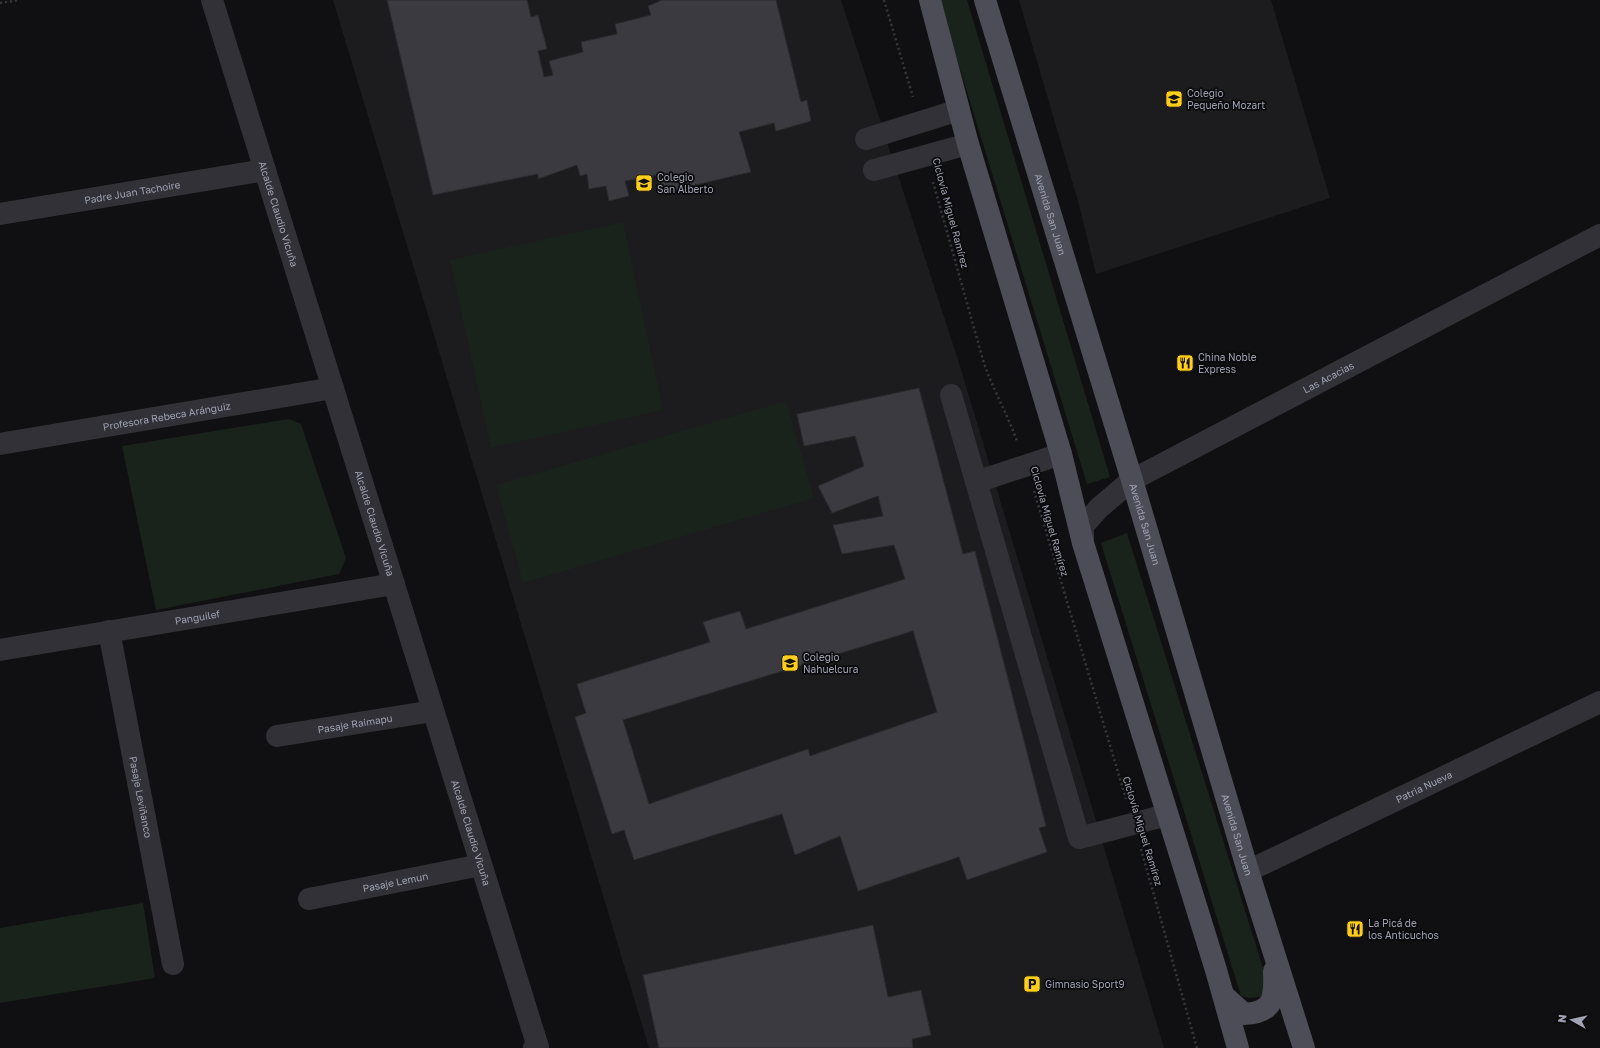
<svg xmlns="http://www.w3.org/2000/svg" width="1600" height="1048" font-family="'Golos Text',sans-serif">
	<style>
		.built { fill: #1c1c1f }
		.green { fill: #1a221c }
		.building { fill: #3a3a40; stroke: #2a2a2e; fill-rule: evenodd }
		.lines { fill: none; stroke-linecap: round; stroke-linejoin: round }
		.path { stroke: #37383e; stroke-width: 2.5; stroke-dasharray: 2 3; stroke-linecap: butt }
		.minor { stroke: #313137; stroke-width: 22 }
		.major { stroke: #4c4d56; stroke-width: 22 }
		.labels { text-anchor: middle; stroke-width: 3.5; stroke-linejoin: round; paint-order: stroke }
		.poi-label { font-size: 10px; fill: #a0a3b4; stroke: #0b0b0d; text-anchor: start }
		.street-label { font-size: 10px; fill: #a0a3b4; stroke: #0b0b0d }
	</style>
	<rect width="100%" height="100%" fill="#101012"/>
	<!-- built -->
	<path class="built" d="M333 0H841L960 366 1164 1048H649Z
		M1019 0H1271L1330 198 1096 274 1078 201Z"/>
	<!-- green -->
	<path class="green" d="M939 0H967L1110 477 1087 484Z
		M623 222 663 410 491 448 450 260Z
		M786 401 814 498 523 583 496 485Z
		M289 419 301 424 346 558 339 574 156 610 122 446Z
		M1127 533 1269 987 1261 997 1249 998 1241 996 1101 543Z
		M143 903 155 978 0 1003V928Z"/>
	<!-- building -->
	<path class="building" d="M387 0H527L531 17 538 15 547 49 538 51 544 77 553 75 549 61 583 52 581 42 617 34 615 24 651 15 648 6 662 0H776L801 102 807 100 811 121 776 131 774 123 739 132 751 172 661 193 656 175 625 181 629 196 609 201 606 186 589 189 587 174 580 176 577 165 538 179V174L433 195Z
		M919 388 963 554 975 551 1046 826 1039 828 1047 852 967 880 959 857 858 891 840 836 795 855 782 814 634 860 624 830 612 834 575 717 586 713 577 684 710 642 703 622 740 611 746 629 905 579 894 545 842 554 833 525 883 516 878 496 832 513 818 486 864 466 855 436 804 446 797 414ZM913 631 937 712 810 756 808 749 649 804 623 720Z
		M873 925 888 997 921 990 931 1035 912 1039 913 1048H659L643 975Z"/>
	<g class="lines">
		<!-- path -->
		<path class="path" d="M884 0 913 97
			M0 3 20 0
			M933 182 983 360C992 388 1007 413 1017 441
			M1034 491 1126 799
			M1141 849 1197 1048"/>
		<!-- minor -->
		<g class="minor">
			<path id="s1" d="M212 0 538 1047 534 1048"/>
			<path d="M866 139 959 110"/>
			<path d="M874 170 968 144"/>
			<path id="s2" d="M0 214 265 170"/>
			<path d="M951 395 1079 838 1167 815"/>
			<path id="s3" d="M0 444 333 388"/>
			<path d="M976 482 1061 454"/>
			<path id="s4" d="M1083 543V526L1099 508 1132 480 1600 235"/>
			<path id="s5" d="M109 631 173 964"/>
			<path id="s6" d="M0 650 394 584"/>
			<path id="s7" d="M277 736 433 711"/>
			<path id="s8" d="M1248 871 1600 702"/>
			<path id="s9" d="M309 899 481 865"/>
		</g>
		<!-- major -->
		<g class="major">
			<path d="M930 0 968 144 1061 454 1083 543 1216 970 1238 1048"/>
			<path id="s10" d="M985 0 1132 480 1248 871 1304 1048"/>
			<path d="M1224 996 1244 1014C1275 1013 1275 996 1274 971"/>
		</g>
	</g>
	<!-- icons -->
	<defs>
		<symbol id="school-square" viewBox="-11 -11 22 22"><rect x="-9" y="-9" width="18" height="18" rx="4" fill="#ffce1b" stroke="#0b0b0d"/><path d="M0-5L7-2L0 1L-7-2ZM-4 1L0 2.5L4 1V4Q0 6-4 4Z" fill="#111"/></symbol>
		<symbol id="restaurant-square" viewBox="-11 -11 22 22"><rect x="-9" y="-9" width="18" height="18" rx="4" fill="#ffce1b" stroke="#0b0b0d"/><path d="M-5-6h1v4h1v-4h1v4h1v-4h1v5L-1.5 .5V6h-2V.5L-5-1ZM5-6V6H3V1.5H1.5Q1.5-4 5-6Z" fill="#111"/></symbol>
		<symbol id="parking-square" viewBox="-11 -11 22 22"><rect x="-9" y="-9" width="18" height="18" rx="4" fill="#ffce1b" stroke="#0b0b0d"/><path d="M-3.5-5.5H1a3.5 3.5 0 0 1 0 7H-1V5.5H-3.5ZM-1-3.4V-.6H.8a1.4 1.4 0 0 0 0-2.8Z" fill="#111"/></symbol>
	</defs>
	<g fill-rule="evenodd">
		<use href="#school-square" x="1164" y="89" width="20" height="20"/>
		<use href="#school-square" x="634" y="173" width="20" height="20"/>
		<use href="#restaurant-square" x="1175" y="353" width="20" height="20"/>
		<use href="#school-square" x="780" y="653" width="20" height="20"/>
		<use href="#restaurant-square" x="1345" y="919" width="20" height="20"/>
		<use href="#parking-square" x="1022" y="974" width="20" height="20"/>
	</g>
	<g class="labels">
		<!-- poi labels -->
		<g class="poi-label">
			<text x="1187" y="97">Colegio<tspan x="1187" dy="12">Pequeño Mozart</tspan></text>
			<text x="657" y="181">Colegio<tspan x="657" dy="12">San Alberto</tspan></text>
			<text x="1198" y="361">China Noble<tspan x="1198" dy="12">Express</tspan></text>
			<text x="803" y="661">Colegio<tspan x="803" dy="12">Nahuelcura</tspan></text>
			<text x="1368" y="927">La Picá de<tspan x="1368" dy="12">los Anticuchos</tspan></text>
			<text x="1045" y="988">Gimnasio Sport9</text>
		</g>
		<!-- street labels -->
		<g class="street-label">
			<text dy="4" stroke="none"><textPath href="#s2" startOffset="134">Padre Juan Tachoire</textPath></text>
			<text transform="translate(951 213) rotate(75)" y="4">Ciclovía Miguel Ramírez</text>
			<text dy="4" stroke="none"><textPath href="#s1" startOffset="224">Alcalde Claudio Vicuña</textPath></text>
			<text dy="4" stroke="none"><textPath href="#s10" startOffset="224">Avenida San Juan</textPath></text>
			<text dy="4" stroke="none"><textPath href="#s4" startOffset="306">Las Acacias</textPath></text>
			<text dy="4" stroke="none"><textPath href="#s3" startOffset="169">Profesora Rebeca Aránguiz</textPath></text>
			<text transform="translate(1050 521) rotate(74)" y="4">Ciclovía Miguel Ramírez</text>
			<text dy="4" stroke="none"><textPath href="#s1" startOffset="548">Alcalde Claudio Vicuña</textPath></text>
			<text dy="4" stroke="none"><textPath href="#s10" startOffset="548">Avenida San Juan</textPath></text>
			<text dy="4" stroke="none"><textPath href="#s6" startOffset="200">Panguilef</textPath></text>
			<text dy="4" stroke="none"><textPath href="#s7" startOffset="79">Pasaje Raimapu</textPath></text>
			<text dy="4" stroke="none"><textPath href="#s8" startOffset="195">Patria Nueva</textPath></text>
			<text dy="4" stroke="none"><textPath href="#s5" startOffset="169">Pasaje Leviñanco</textPath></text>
			<text transform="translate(1143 831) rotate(73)" y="4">Ciclovía Miguel Ramírez</text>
			<text dy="4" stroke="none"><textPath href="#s1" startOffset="872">Alcalde Claudio Vicuña</textPath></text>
			<text dy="4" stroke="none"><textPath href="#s10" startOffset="872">Avenida San Juan</textPath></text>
			<text dy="4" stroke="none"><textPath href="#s9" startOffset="88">Pasaje Lemun</textPath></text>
		</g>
	</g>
	<!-- north arrow -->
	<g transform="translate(1572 1020) rotate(278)" stroke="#0b0b0d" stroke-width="3" paint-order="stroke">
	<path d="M0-3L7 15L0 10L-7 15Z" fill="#a0a3b4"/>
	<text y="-6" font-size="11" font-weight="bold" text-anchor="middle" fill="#a0a3b4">N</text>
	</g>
</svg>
